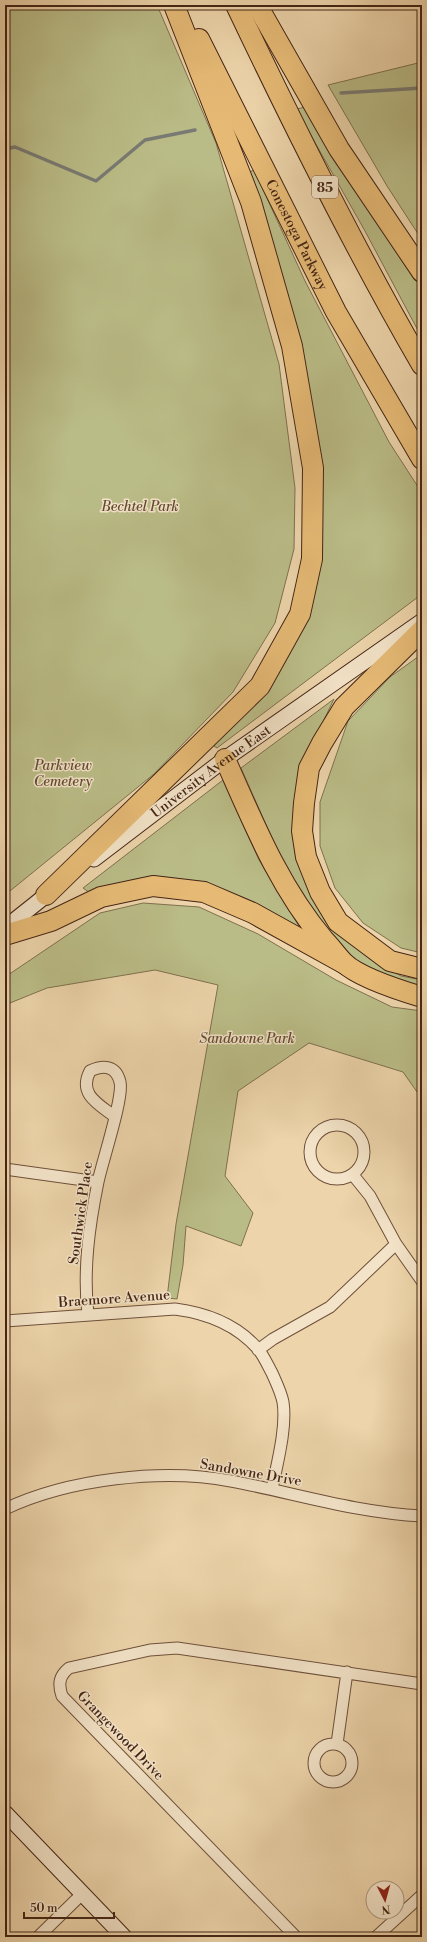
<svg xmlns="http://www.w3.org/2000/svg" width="427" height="1942" font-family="'Libre Bodoni',serif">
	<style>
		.green { fill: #babc87; stroke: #7f704e }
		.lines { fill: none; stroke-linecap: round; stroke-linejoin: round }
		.stream { stroke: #797b74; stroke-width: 3.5 }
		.minor-casing { stroke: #6e503a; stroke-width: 13 }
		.secondary-casing { stroke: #442415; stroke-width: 17 }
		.motorway-casing { stroke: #442415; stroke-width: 22 }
		.minor { stroke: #f3e3c8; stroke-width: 11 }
		.secondary { stroke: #f3e3c8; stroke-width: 15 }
		.motorway { stroke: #e6ba75; stroke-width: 20 }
		.labels { text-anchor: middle; stroke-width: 3; stroke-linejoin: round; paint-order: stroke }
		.shield { fill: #f3e3c8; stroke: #785d4b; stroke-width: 1 }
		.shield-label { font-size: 13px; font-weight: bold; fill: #442415 }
		.street-label { font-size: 14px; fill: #442415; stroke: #f3e3c8 }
		.park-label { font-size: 14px; font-style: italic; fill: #624a32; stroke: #f3e3c8 }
	</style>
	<rect width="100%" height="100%" fill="#edd4aa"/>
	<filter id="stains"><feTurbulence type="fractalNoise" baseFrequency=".005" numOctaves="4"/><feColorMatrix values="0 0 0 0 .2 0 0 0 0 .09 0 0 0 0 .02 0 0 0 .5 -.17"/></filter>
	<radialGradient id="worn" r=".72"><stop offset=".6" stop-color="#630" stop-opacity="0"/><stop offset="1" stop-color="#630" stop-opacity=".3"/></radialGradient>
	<!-- green -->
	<path class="green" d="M5 5H157L216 143 279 364 295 488 294 549 275 623 233 692 154 774 5 895Z
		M422 62V240L387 186 328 85Z
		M306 107 385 231 422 283V338L365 231 296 109Z
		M254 170 305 281 389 442 422 493V594L217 748 211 744 277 675 319 481 247 173Z
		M422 654V953L401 948 363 923 335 888 320 846V802L348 721 390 677Z
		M334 699 319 730 296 842 367 956 401 976 422 980V989L354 963 318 926 289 877 241 768Z
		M223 780 259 860 300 928 199 883 90 893 83 888Z
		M143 903 199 907 258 934 336 980 392 1007 422 1011V1099L403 1072 309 1043 238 1091 225 1176 253 1213 241 1246 186 1226 183 1265 177 1299 167 1298 176 1224 218 985 155 970 47 988 5 1005V977L100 913Z"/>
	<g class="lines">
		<!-- stream -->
		<path class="stream" d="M341 93 422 88
			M5 149 15 147 96 181 145 140 195 130"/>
		<defs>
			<path id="minor" d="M310 1152a27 27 0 1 1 54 0a27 27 0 1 1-54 0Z
				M5 1169 98 1182
				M353 1175 370 1196 396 1244 422 1281
				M88 1315C83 1270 89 1226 98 1182 102 1162 124 1097 120 1082 116 1065 103 1065 90 1071 78 1094 98 1104 114 1116
				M5 1321 175 1309C206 1313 237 1325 258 1349 264 1356 268 1366 272 1373 276 1382 281 1392 283 1402 287 1427 277 1464 272 1489
				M258 1350 273 1339 330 1307 396 1244
				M5 1509C68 1479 162 1468 231 1481 294 1493 357 1513 422 1516
				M337 1744 347 1672
				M314 1763a19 19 0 1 1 38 0a19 19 0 1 1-38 0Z
				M38 1937 82 1894
				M296 1937 62 1696C58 1684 59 1676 69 1668L150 1650 177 1648 422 1684
				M376 1937 422 1895"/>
			<g id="secondary">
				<path id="s1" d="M94 859 225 759 421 622"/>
				<path d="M5 928 54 889"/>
				<path d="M5 1813 124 1937"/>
			</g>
			<g id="motorway">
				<path d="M236 5C294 127 354 248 422 365"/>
				<path d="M257 5 339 149 422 272"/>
				<path id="s2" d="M199 39 336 312 422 459"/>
				<path d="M422 630 344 707 322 743 309 768 304 803 302 831 306 857 320 892 338 922 390 961 422 969"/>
				<path d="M225 759C253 822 279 887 324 940 331 947 337 956 344 963 359 977 402 991 422 997"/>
				<path d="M46 895 260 686 300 614 312 559 313 468 292 346 251 202 174 5"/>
				<path d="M5 935 51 921 101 897 153 886 204 892 253 913 345 964"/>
			</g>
		</defs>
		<!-- minor casing -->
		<use href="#minor" class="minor-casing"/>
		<!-- secondary casing -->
		<use href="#secondary" class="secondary-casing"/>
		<!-- motorway casing -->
		<use href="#motorway" class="motorway-casing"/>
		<!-- minor -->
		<use href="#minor" class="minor"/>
		<!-- secondary -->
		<use href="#secondary" class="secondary"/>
		<!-- motorway -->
		<use href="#motorway" class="motorway"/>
	</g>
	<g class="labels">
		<!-- shield labels -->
		<rect class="shield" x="312" y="176" width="26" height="22" rx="3"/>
		<g class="shield-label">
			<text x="325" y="192">85</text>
		</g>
		<!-- street labels -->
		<g class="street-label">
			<text dy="5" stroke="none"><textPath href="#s2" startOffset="219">Conestoga Parkway</textPath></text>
			<text dy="5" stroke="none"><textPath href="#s1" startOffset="146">University Avenue East</textPath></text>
			<text transform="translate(80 1213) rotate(-82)" y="5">Southwick Place</text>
			<text transform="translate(114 1298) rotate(-4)" y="5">Braemore Avenue</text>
			<text transform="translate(251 1472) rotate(10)" y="5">Sandowne Drive</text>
			<text transform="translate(121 1735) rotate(46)" y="5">Grangewood Drive</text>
		</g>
		<!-- park labels -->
		<g class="park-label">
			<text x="140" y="511">Bechtel Park</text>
			<text x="63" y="770">Parkview<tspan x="63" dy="16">Cemetery</tspan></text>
			<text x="247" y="1043">Sandowne Park</text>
		</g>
	</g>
	<!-- margin -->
	<rect width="427" height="1942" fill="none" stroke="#edd4aa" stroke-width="20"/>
	<rect x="6" y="6" width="415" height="1930" fill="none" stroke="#442415" stroke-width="2"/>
	<rect x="10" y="10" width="407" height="1922" fill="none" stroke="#442415"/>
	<!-- north arrow -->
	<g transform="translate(385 1900) rotate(174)"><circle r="19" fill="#f3e3c8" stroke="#ad9780"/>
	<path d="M0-3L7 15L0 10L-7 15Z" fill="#8f2418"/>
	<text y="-6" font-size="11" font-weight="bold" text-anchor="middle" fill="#442415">N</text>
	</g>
	<!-- scale -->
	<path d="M24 1912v6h90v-6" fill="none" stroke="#442415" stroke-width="2"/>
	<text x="30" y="1912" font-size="12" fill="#442415" stroke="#f3e3c8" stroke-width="3" paint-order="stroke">50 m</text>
	<rect width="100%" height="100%" filter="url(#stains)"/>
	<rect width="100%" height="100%" fill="url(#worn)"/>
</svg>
